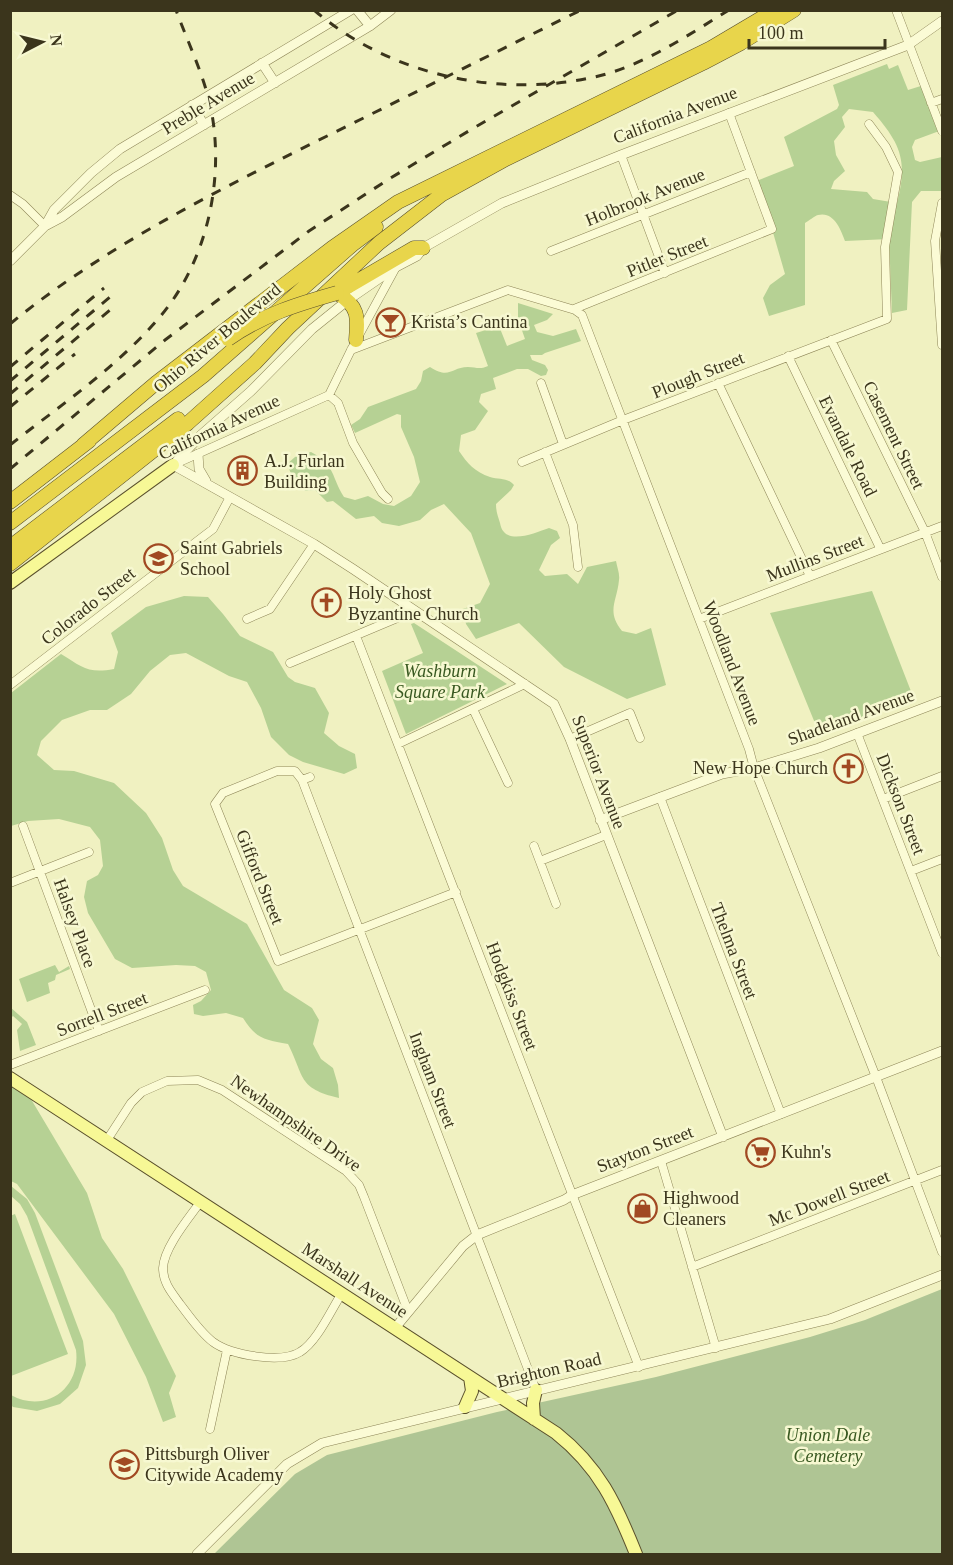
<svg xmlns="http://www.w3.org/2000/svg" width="953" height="1565" font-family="Georgia,serif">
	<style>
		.green { fill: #b6d194; fill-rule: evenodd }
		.cemetery { fill: #afc594 }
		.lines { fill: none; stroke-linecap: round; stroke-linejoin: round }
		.minor-casing { stroke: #8d8557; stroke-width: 9 }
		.tertiary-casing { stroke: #8d8557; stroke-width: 10 }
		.primary-casing { stroke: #5a502c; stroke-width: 14 }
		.motorway-casing { stroke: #5a502c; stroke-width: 15 }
		.minor { stroke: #fbfbd5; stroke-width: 8 }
		.tertiary { stroke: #fbfbd5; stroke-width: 9 }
		.primary { stroke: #f7f896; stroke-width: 12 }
		.motorway { stroke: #e8d54b; stroke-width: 14 }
		.rail { stroke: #3b351c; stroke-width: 3; stroke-dasharray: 10 10; stroke-linecap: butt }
		.motorway-bridge-casing { stroke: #5a502c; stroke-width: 15; stroke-linecap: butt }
		.motorway-bridge { stroke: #e8d54b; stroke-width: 14 }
		.labels { text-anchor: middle; stroke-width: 5; stroke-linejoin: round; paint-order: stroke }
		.street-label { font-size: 18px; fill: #3b351c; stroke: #f7f8d1 }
		.poi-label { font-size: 18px; fill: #3b351c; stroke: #f7f8d1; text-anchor: start }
		.park-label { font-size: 18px; font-style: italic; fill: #395921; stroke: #f7f8d1 }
	</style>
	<rect width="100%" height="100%" fill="#f0f1c1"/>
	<!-- green -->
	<path class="green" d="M887 64 889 69 898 65 908 90 924 85 942 130 915 140 912 147 915 160 920 162 942 157V191H921L912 202 907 310 892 313 889 239 845 241C841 230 834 211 818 215 814 216 809 221 805 223V305L769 316 763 298 770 285 785 274 772 229 754 182 794 166 784 137 837 109 839 105 833 85ZM849 109 873 112C901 144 908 161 897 203L873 199 867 192 831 189 834 181 845 171 836 155 834 141 845 127 842 117Z
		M518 303 553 314 547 320 534 325 537 332 553 336 576 329 581 341 545 353 542 355H530L532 360 545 365 548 370 546 375 541 376 528 369H517L493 378 496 389 481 394 479 402 488 411 475 430 461 435 459 451C467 463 475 472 490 477 499 480 507 477 514 485L511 490 496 504C496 512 498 516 500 523 504 547 534 533 549 528L557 531 560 538 551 545 539 570 545 576 567 574 578 584 587 567 616 561C617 567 620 574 619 580 617 602 606 611 622 631L636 634 651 628 666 685 627 699 564 667 519 623 476 639 466 624 463 609 480 603 490 584 471 533 444 504 431 510 420 520 399 526 382 523 374 516 356 519 333 501 327 502 315 490 305 491 292 476 287 464 295 457 311 452C336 465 331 477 344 497L355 500 368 496 383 504 394 506 411 496 420 482 414 457 401 427V415L397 414 355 433 351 425 360 419 368 407 416 389 421 381 423 371 430 367C450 380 451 367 468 367 476 367 479 370 488 366L476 333 499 326 507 346 525 339 518 319Z
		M872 591 914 699 819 733 770 613Z
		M184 596 208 597 223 614 240 636 273 652 288 677 295 682 315 688 329 713 324 733 339 746 355 754 357 768 344 774 303 762 289 755 271 737 261 708 247 682 229 676 186 653 170 655 150 671 131 694 107 710H90L62 720 41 741 37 755 54 770 74 771 114 783 146 813 162 838 173 870 183 886 247 924 284 990 312 1008 319 1020 313 1044 321 1059 333 1068 338 1085 339 1098C297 1088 305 1077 288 1044 265 1040 256 1039 243 1018L226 1013 203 1016 194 1014 193 1005 201 1001 211 990 206 972 195 966 176 965 132 968 115 959 88 913 84 897 87 881 98 875 103 866 100 840 90 827 59 819 28 821 11 826V693L61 654C82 667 88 674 114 669L118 652 111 633 146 607Z
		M414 623 507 684 406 734 382 671 423 653 411 624Z
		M55 965 59 972 69 966 70 969 56 975 55 980 48 983 50 993 27 1002 19 979Z
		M10 1007 27 1022 36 1045 20 1051 17 1030 22 1024 13 1016 11 1018Z
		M10 1078 22 1084 87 1193 102 1238 123 1269 176 1376 169 1393 176 1417 163 1422 146 1377 114 1314 17 1184 11 1181Z
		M11 1186 27 1199 35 1213 83 1341 86 1365 78 1388 60 1404 37 1411 13 1407 11 1405V1395C45 1414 81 1389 76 1350L27 1216 20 1204 11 1196Z
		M15 1214 68 1354 11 1376 10 1216Z"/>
	<!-- cemetery -->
	<path class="cemetery" d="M942 1289V1554H214L295 1474 327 1455 497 1412 656 1377 810 1337 865 1320Z"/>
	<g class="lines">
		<defs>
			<path id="minor" d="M896 10 942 131
				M931 103 942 99
				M621 155 665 273
				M10 195 23 204 45 226
				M942 203 935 241 942 345
				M551 251 751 172
				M574 309 772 229 729 113
				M359 335 396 267
				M831 340 925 532 942 577
				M351 350 508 290 575 310 582 315 749 749 754 768 876 1077 942 1252
				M788 356 880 548
				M541 383 563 444
				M718 383 810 576
				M329 395 338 403 353 443 382 493 388 499
				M545 452 573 525 578 567
				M522 462 623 420 887 319 885 247 898 172 886 147 869 124
				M175 464 329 395 352 348
				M247 619 270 609 314 544
				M699 619 942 526
				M356 636 639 1367
				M290 663 414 611
				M10 685 213 529 230 497
				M473 709 508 783
				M857 733 942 953
				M570 739 630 713 640 738
				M398 744 525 684
				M310 777 302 780 295 771H277L223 793 215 804 278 961 456 892
				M302 780 536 1390
				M660 797 781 1114
				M883 799 942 776
				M23 826 99 1031
				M534 846 556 904
				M540 861 606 835
				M911 871 942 859
				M10 883 89 852
				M10 1065 205 990
				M107 1140 131 1103 142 1092 167 1081 198 1080 222 1090 346 1171 359 1185 364 1197 408 1311
				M661 1161 716 1348
				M201 1201C189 1218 164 1247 163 1268 163 1283 172 1293 180 1304 190 1317 200 1332 213 1342 231 1355 281 1364 300 1352 317 1342 331 1310 342 1293
				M692 1267 942 1170
				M210 1429 227 1350"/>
			<path id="tertiary" d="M357 10 370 26
				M262 63 275 83
				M192 105 204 125
				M45 226 62 217 116 177 370 26 391 10
				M10 261 45 226 54 210 91 173 120 149 351 10
				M198 454 199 469 206 481
				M600 820 722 774 754 768 819 748 942 701
				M723 1137 570 739 554 704 353 569 314 544 173 465 201 435 251 391 312 329 348 300 396 267 417 256 423 248 502 203 621 155 908 45 942 21
				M395 1328 463 1246 477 1235 564 1200 572 1195 942 1051
				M197 1554 287 1464 322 1443 797 1327 830 1319 942 1275"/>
			<path id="primary" d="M10 583 173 465
				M10 1078 556 1433C599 1467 616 1504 636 1554
				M465 1407 472 1391 470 1377
				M534 1419 533 1403 536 1390"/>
			<path id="motorway" d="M356 340C358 317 359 306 337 293L414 248H423
				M83 445 156 383 332 248 398 202 711 48 775 10
				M10 502 89 441
				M10 523 203 376 352 245 376 227
				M10 547 178 419
				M10 564 188 423 255 363 288 328 379 243 441 195 506 159 703 63 741 43 794 10"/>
		</defs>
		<!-- minor casing -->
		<use href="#minor" class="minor-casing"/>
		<!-- tertiary casing -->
		<use href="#tertiary" class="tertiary-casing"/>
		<!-- primary casing -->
		<use href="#primary" class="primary-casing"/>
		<!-- motorway casing -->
		<use href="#motorway" class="motorway-casing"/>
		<!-- minor -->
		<use href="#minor" class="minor"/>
		<!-- tertiary -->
		<use href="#tertiary" class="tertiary"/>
		<!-- primary -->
		<use href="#primary" class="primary"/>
		<!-- motorway -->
		<use href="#motorway" class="motorway"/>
		<!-- rail -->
		<path class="rail" d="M314 10C388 74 495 98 590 78 640 68 685 37 729 10
			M10 324C103 248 209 195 315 142 404 98 492 54 581 10
			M10 367 104 288
			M10 381 110 297
			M10 394 116 305
			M10 407 75 354
			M10 445C61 405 117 367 159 318 207 262 225 180 211 109 204 75 188 43 176 10
			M10 469 165 340 309 231 389 179 472 129 678 10"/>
		<defs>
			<path id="motorway-bridge" d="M228 339C262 315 298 304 337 293"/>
		</defs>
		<!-- motorway-bridge casing -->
		<use href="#motorway-bridge" class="motorway-bridge-casing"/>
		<!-- motorway-bridge -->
		<use href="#motorway-bridge" class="motorway-bridge"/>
	</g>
	<!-- icons -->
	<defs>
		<symbol id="bar-ring" viewBox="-11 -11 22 22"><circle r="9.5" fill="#f7f8d1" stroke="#a14922" stroke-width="1.5"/><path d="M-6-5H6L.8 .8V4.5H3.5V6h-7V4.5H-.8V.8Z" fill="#a14922"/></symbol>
		<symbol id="building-ring" viewBox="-11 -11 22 22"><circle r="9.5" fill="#f7f8d1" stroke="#a14922" stroke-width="1.5"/><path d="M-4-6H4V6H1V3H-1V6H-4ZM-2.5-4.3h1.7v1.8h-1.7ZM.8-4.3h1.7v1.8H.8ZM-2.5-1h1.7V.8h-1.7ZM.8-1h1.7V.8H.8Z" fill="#a14922"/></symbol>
		<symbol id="school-ring" viewBox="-11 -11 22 22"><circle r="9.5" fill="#f7f8d1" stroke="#a14922" stroke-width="1.5"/><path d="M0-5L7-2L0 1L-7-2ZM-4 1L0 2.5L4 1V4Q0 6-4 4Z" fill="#a14922"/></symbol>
		<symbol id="church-ring" viewBox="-11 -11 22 22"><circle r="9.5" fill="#f7f8d1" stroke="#a14922" stroke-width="1.5"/><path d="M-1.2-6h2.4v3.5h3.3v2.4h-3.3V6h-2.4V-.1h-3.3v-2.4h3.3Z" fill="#a14922"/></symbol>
		<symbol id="supermarket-ring" viewBox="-11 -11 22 22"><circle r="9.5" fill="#f7f8d1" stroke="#a14922" stroke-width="1.5"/><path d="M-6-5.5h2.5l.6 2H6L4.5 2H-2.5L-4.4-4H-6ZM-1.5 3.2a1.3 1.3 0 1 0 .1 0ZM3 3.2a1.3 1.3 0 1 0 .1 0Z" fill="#a14922"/></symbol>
		<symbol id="shop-ring" viewBox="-11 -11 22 22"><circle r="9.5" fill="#f7f8d1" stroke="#a14922" stroke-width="1.5"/><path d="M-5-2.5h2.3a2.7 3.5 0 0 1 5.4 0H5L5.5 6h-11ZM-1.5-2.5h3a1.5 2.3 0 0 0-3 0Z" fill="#a14922"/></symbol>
	</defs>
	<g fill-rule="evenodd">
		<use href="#bar-ring" x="374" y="306" width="33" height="33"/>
		<use href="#building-ring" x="226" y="454" width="33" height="33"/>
		<use href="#school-ring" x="142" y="542" width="33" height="33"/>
		<use href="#church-ring" x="310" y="586" width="33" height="33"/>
		<use href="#church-ring" x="832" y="752" width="33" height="33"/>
		<use href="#supermarket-ring" x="744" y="1136" width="33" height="33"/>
		<use href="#shop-ring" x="626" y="1192" width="33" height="33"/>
		<use href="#school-ring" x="108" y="1448" width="33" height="33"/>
	</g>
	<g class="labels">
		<!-- street labels -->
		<g class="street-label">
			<text transform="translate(208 103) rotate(-31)" y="6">Preble Avenue</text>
			<text transform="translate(675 115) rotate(-21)" y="6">California Avenue</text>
			<text transform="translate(645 197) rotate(-22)" y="6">Holbrook Avenue</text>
			<text transform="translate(667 256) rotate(-22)" y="6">Pitler Street</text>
			<text transform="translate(217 338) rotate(-40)" y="6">Ohio River Boulevard</text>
			<text transform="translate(698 375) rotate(-22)" y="6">Plough Street</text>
			<text transform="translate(219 427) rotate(-25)" y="6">California Avenue</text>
			<text transform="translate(894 435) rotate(64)" y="6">Casement Street</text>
			<text transform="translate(848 446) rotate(64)" y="6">Evandale Road</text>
			<text transform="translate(815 558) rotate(-21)" y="6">Mullins Street</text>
			<text transform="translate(88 606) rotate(-38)" y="6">Colorado Street</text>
			<text transform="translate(732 663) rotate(69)" y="6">Woodland Avenue</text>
			<text transform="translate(851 717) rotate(-20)" y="6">Shadeland Avenue</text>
			<text transform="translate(599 772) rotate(69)" y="6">Superior Avenue</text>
			<text transform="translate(901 804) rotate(69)" y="6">Dickson Street</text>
			<text transform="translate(260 877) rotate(68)" y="6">Gifford Street</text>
			<text transform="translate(75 923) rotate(70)" y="6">Halsey Place</text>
			<text transform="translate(734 951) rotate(69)" y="6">Thelma Street</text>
			<text transform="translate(512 996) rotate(69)" y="6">Hodgkiss Street</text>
			<text transform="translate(102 1014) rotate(-21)" y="6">Sorrell Street</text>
			<text transform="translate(433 1080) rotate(69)" y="6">Ingham Street</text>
			<text transform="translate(296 1123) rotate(35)" y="6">Newhampshire Drive</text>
			<text transform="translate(645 1149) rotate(-21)" y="6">Stayton Street</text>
			<text transform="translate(829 1198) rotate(-21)" y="6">Mc Dowell Street</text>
			<text transform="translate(355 1280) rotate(33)" y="6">Marshall Avenue</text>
			<text transform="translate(549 1370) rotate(-13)" y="6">Brighton Road</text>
		</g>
		<!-- poi labels -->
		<g class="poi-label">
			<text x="411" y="328">Krista’s Cantina</text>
			<text x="264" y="467">A.J. Furlan<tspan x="264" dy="21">Building</tspan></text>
			<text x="180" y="554">Saint Gabriels<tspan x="180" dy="21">School</tspan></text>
			<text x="348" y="599">Holy Ghost<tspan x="348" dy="21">Byzantine Church</tspan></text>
			<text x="828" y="774" text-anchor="end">New Hope Church</text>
			<text x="781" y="1158">Kuhn's</text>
			<text x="663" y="1204">Highwood<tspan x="663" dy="21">Cleaners</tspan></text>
			<text x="145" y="1460">Pittsburgh Oliver<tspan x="145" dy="21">Citywide Academy</tspan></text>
		</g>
		<!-- park labels -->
		<g class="park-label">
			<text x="440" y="677">Washburn<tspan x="440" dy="21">Square Park</tspan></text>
			<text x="828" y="1441">Union Dale<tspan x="828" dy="21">Cemetery</tspan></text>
		</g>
	</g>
	<!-- border -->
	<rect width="953" height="1565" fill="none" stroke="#3b351c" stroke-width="24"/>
	<!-- north arrow -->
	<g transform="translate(42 42) rotate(83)" stroke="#f7f8d1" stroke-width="4.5" paint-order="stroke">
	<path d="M0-4.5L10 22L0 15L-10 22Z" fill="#3b351c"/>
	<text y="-9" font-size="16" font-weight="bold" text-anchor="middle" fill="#3b351c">N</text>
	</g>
	<!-- scale -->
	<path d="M749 39v9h136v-9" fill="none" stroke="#3b351c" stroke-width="3"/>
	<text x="758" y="39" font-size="18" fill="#3b351c" stroke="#f7f8d1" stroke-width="4.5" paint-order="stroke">100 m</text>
</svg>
